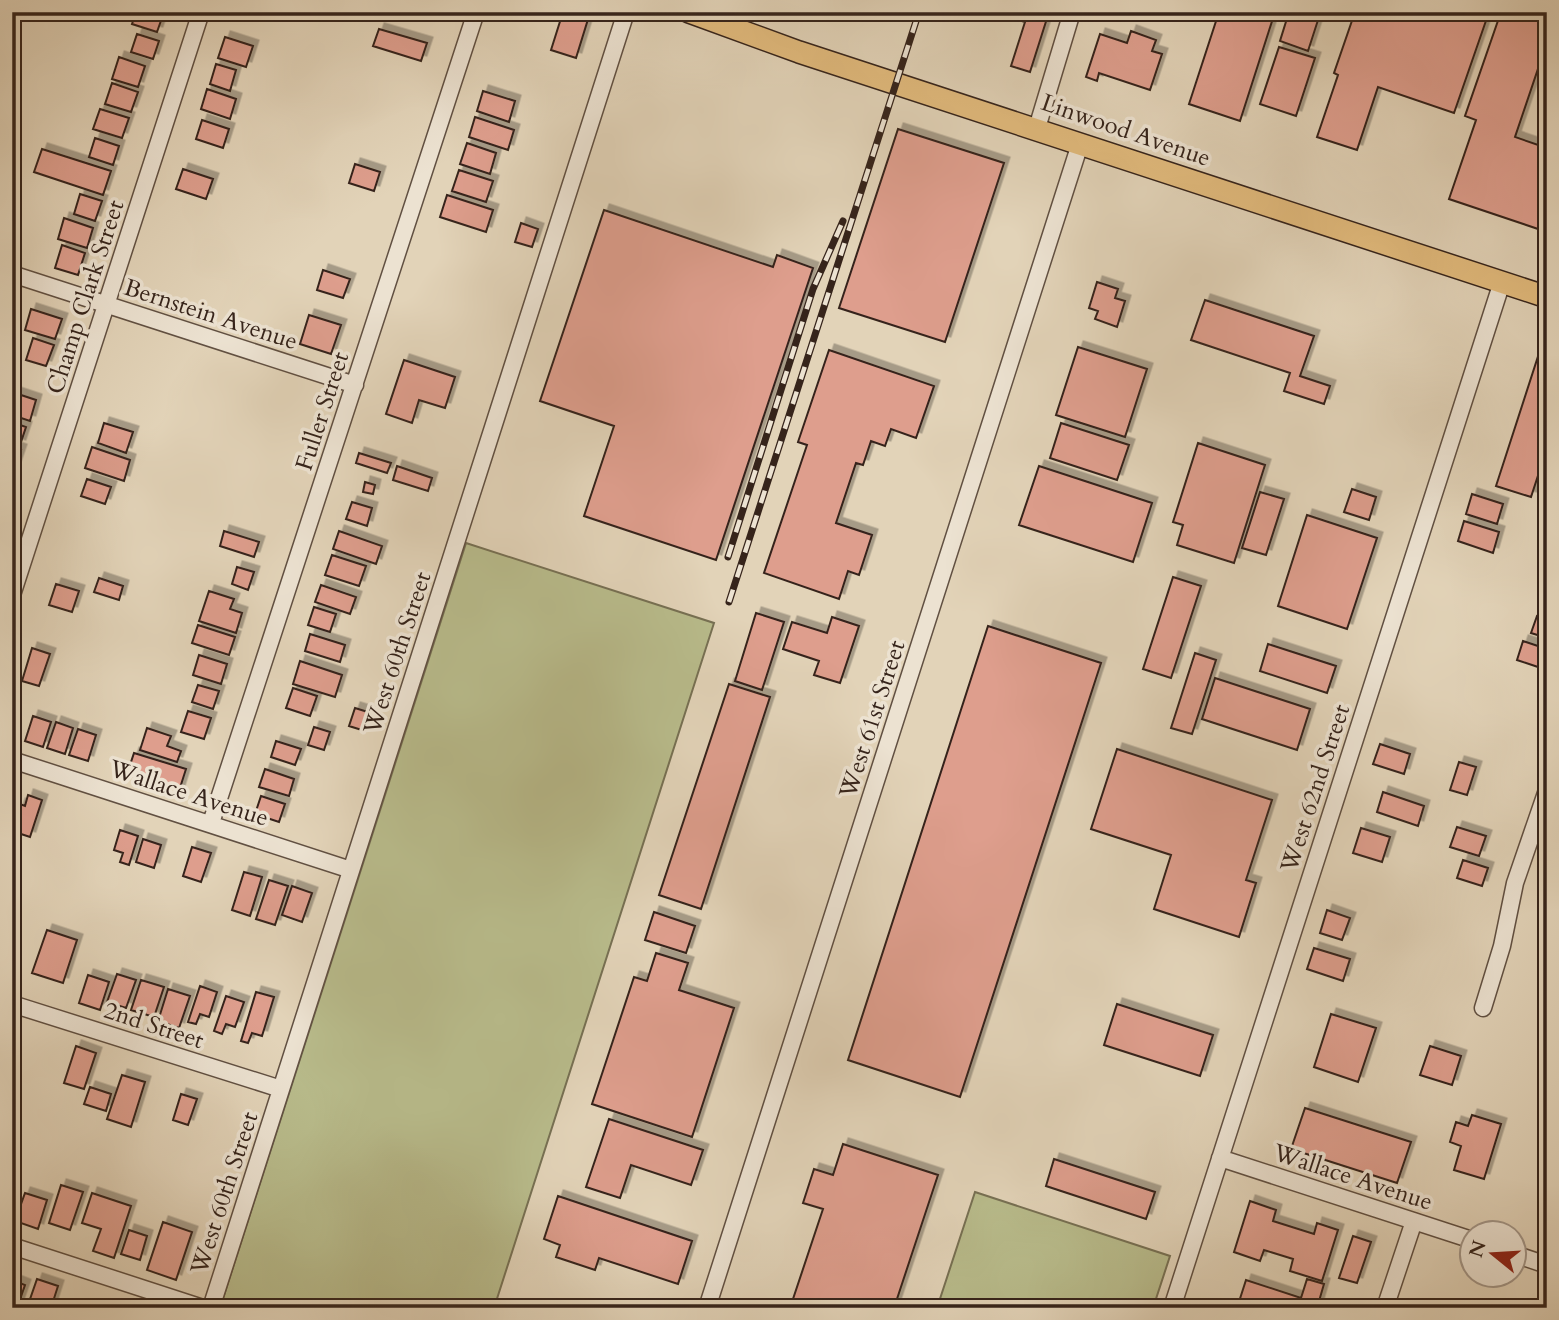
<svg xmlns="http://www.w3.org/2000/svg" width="1559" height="1320" font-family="Cardo,serif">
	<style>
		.green { fill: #b8bb8b; stroke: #777053; stroke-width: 2 }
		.building { fill: #de9e8d; stroke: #36241b; stroke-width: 2; filter: url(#shadow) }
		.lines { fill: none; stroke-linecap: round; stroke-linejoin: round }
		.minor-casing { stroke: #615042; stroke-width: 19 }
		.major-casing { stroke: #36241b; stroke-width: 24 }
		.minor { stroke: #ece2d1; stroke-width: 16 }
		.major { stroke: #e1ba7c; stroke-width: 21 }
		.rail-casing { stroke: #36241b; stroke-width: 7 }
		.rail { stroke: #ece2d1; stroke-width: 4.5; stroke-dasharray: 13; stroke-linecap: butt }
		.labels { text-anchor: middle; stroke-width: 7; stroke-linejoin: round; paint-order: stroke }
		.street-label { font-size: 24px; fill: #36241b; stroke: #ece2d1 }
	</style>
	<defs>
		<filter id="shadow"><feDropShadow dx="5.5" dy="-5.5" stdDeviation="0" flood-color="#0004"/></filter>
	</defs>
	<rect width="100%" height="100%" fill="#e2d3b8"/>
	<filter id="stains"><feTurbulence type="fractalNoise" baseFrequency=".00286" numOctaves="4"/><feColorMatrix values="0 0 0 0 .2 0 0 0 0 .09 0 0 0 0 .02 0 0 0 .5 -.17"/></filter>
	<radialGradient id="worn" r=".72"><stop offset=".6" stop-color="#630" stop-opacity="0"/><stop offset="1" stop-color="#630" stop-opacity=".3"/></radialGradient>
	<!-- green -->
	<path class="green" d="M466 543 714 623 494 1308H220Z
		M975 1192 1170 1256 1153 1308H937Z"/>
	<!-- building -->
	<path class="building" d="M136 12H164L157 32 132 24Z
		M563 12H578L589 16 576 58 551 50Z
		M993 12H1049L1030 72 1011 66 1025 22Z
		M1219 12H1275L1240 121 1189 104Z
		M1289 12H1303L1319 17 1308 51 1280 41Z
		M1355 12H1489L1454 113 1378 87 1357 150 1317 137 1338 75 1334 73Z
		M1501 12H1547V42L1515 137 1547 148V232L1449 199 1476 120 1465 116Z
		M379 29 427 43 421 61 373 46Z
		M1131 31 1156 40 1152 51 1162 54 1150 90 1099 73 1097 81 1086 77 1100 34 1127 43Z
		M137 34 159 41 153 59 131 52Z
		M225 37 253 46 246 67 218 58Z
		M1279 47 1315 58 1296 116 1260 104Z
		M119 57 145 66 138 87 112 79Z
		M216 64 236 70 230 91 210 84Z
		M112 83 138 92 131 112 105 104Z
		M207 89 236 99 230 119 201 109Z
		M483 91 515 101 509 122 477 111Z
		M100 109 129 118 122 138 93 129Z
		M475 117 514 130 508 150 469 137Z
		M202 120 229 129 223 148 196 139Z
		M898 129 1004 163 945 342 839 308Z
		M95 138 119 146 113 165 89 157Z
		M467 143 496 153 490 174 460 164Z
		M42 149 111 171 103 195 34 172Z
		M355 164 380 172 374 191 349 183Z
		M183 169 213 179 206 199 176 189Z
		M459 170 493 181 486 202 452 191Z
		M80 194 102 201 95 221 74 214Z
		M447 195 493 210 486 232 440 217Z
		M604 210 773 267 777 255 813 268 716 560 584 516 614 426 540 401Z
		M64 218 93 228 87 248 58 239Z
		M521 223 538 229 532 247 515 242Z
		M62 245 85 253 78 275 55 268Z
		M323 270 350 279 343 298 317 290Z
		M1097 282 1118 289 1115 298 1125 301 1117 327 1095 319 1098 311 1089 308Z
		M1205 300 1314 336 1300 376 1330 386 1324 404 1284 391 1290 373 1191 340Z
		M31 309 62 319 55 339 25 330Z
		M309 315 341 325 331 354 300 344Z
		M33 338 54 345 46 366 26 360Z
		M1543 341 1547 342V448L1531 497 1496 486Z
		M1078 347 1147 369 1125 437 1056 415Z
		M829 350 934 386 916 438 891 429 885 446 871 441 863 465 856 463 836 523 872 535 859 575 848 571 839 599 764 573 807 445 798 442Z
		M404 360 455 377 445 408 419 400 412 423 386 414Z
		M12 392 36 400 30 421 12 415Z
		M12 422 26 427 20 445 12 442Z
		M104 423 133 432 126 453 98 443Z
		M1061 423 1129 445 1117 480 1050 458Z
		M1198 443 1265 465 1234 563 1177 545 1183 525 1173 522Z
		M12 447 21 450 14 470 12 469Z
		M92 447 130 460 124 481 85 468Z
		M359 453 391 463 387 473 356 463Z
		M397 466 432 478 428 491 393 480Z
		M1039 466 1152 503 1133 562 1019 525Z
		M87 479 111 487 105 504 81 496Z
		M365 482 375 485 373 494 363 492Z
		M1352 489 1376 497 1369 520 1344 512Z
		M1260 492 1284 499 1266 555 1242 548Z
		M1472 494 1503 504 1497 524 1466 514Z
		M352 502 372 508 367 526 346 519Z
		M1307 515 1377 538 1347 629 1278 606Z
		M1464 521 1499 532 1493 553 1458 541Z
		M224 531 259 542 254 557 220 546Z
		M339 531 382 546 376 564 333 549Z
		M332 555 366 566 359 586 325 575Z
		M237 567 254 572 248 590 232 584Z
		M1173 577 1201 586 1171 678 1143 669Z
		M99 578 123 586 119 600 94 592Z
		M56 584 79 591 72 612 49 605Z
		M321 585 356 597 350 614 315 602Z
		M209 591 234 599 230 609 242 613 236 633 199 621Z
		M314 607 336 614 330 632 308 625Z
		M756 613 784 622 762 690 735 681Z
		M1537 616 1547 619V638L1531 633Z
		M832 617 859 626 840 683 814 675 819 661 783 649 792 622 827 633Z
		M198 625 235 637 229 655 192 643Z
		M988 626 1101 663 960 1097 848 1060Z
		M310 634 345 645 340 662 305 651Z
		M1523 641 1547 649V670L1517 660Z
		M1268 644 1336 666 1327 693 1260 671Z
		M32 648 50 654 39 686 22 681Z
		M1195 653 1216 660 1192 734 1171 728Z
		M199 655 227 664 221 684 193 675Z
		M300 661 342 675 335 697 293 684Z
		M1215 678 1310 709 1297 750 1202 719Z
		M729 684 770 697 701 909 659 895Z
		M198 685 219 691 213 709 192 702Z
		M293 688 317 696 310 716 286 708Z
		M355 708 371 713 365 731 349 726Z
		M188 711 211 718 204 739 181 732Z
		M33 716 51 722 43 747 25 741Z
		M56 722 73 728 65 754 47 748Z
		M314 727 330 732 324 750 308 745Z
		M147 728 171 736 167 746 181 751 177 762 140 750Z
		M78 729 96 735 88 761 69 755Z
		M276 741 301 749 295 765 271 757Z
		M1380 744 1410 754 1404 774 1373 764Z
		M1117 749 1272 800 1246 880 1256 883 1239 937 1154 909 1171 855 1091 829Z
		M134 753 186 769 179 791 127 774Z
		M1459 762 1476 767 1467 795 1450 790Z
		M265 769 294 779 289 796 259 787Z
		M1383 792 1424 806 1418 826 1377 812Z
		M28 795 42 800 30 837 12 831 20 804 25 806Z
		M261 796 285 804 279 822 255 814Z
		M1457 827 1486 836 1479 856 1450 847Z
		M1361 828 1390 837 1382 862 1353 853Z
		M120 830 138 836 129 865 120 862 123 853 114 850Z
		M143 839 161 845 154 868 136 862Z
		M192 847 211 853 201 882 183 876Z
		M1463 860 1488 868 1482 886 1457 878Z
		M244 872 262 877 250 916 232 910Z
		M269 880 288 886 275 925 256 919Z
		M292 886 312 893 302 922 282 915Z
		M1327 910 1350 918 1342 940 1320 933Z
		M654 912 695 926 686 953 645 940Z
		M47 930 77 940 63 983 32 973Z
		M1314 948 1350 959 1343 981 1307 969Z
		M656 953 688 963 679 990 734 1008 692 1137 592 1104 634 977 647 981Z
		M117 974 136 980 126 1008 107 1002Z
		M88 975 109 982 100 1010 79 1003Z
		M141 980 164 987 154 1017 131 1010Z
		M200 986 217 992 209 1017 200 1014 196 1024 188 1022Z
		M168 989 190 996 179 1028 158 1021Z
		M256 992 274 997 262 1036 252 1033 248 1043 241 1041Z
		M226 996 244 1002 235 1027 226 1024 222 1034 214 1031Z
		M1117 1004 1213 1035 1200 1076 1104 1045Z
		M1331 1014 1376 1028 1358 1082 1314 1067Z
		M76 1046 96 1053 84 1089 64 1083Z
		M1430 1046 1461 1056 1452 1085 1420 1075Z
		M122 1075 145 1082 131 1127 107 1119Z
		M90 1087 111 1094 106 1111 84 1104Z
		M181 1094 197 1099 188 1125 173 1120Z
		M1305 1108 1411 1142 1397 1183 1291 1149Z
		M1472 1115 1501 1124 1484 1179 1454 1170 1461 1146 1450 1142 1456 1122 1468 1126Z
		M609 1119 703 1150 691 1185 631 1165 620 1198 586 1187Z
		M843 1144 938 1175 894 1308H790L823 1209 803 1203 814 1169 833 1175Z
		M1054 1159 1155 1192 1146 1219 1046 1186Z
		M61 1185 83 1192 70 1230 49 1223Z
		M25 1193 47 1200 38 1229 15 1221Z
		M92 1193 131 1206 114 1258 93 1251 101 1229 82 1223Z
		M558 1196 692 1241 678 1284 599 1258 595 1270 556 1257 560 1245 544 1239Z
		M1250 1201 1276 1210 1273 1221 1314 1234 1317 1223 1338 1230 1322 1281 1290 1271 1293 1259 1264 1250 1260 1261 1234 1252Z
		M163 1222 192 1232 176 1280 147 1270Z
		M129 1230 147 1236 140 1260 121 1254Z
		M1353 1236 1371 1242 1357 1283 1339 1278Z
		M37 1279 58 1286 51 1308 28 1305Z
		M1307 1279 1324 1284 1317 1308H1237L1246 1280 1301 1298Z
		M12 1280 25 1285 17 1308H12Z"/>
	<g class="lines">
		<defs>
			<path id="minor" d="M1037 128 1072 12
				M12 274 355 385
				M12 595 201 12
				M12 760 351 870
				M211 823 476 12
				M12 1004 281 1089
				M1483 1008 1502 946 1515 883 1547 790
				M1220 1158 1472 1240
				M12 1246 203 1308
				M1514 1254 1547 1265
				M211 1308 626 12
				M707 1308 1080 144
				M1172 1308 1502 282
				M1385 1308 1414 1221"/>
			<path id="major" d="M689 12 799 52 1547 297"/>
		</defs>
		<!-- minor casing -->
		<use href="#minor" class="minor-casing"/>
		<!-- major casing -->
		<use href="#major" class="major-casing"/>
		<!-- minor -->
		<use href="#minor" class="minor"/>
		<!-- major -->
		<use href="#major" class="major"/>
		<defs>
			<path id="rail" d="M728 557 813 289 843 221
				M729 602 919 12"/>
		</defs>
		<!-- rail casing -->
		<use href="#rail" class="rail-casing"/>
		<!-- rail -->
		<use href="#rail" class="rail"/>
	</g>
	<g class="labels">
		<!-- street labels -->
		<g class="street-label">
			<text transform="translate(1126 130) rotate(19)" y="8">Linwood Avenue</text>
			<text transform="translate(85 297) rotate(-72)" y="8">Champ Clark Street</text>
			<text transform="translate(211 314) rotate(18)" y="8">Bernstein Avenue</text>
			<text transform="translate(322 411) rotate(-72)" y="8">Fuller Street</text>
			<text transform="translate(397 653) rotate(-72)" y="8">West 60th Street</text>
			<text transform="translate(872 719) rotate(-72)" y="8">West 61st Street</text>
			<text transform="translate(1315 788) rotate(-72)" y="8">West 62nd Street</text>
			<text transform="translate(189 793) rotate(18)" y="8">Wallace Avenue</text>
			<text transform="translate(154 1025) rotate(18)" y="8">2nd Street</text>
			<text transform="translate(1353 1177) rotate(18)" y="8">Wallace Avenue</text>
			<text transform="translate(224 1193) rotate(-72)" y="8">West 60th Street</text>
		</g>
	</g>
	<!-- margin -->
	<rect width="1559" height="1320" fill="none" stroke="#e2d3b8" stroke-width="42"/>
	<rect x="14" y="14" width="1531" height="1292" fill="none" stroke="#36241b" stroke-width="3.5"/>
	<rect x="21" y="21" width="1517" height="1278" fill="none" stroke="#36241b" stroke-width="2"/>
	<!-- north arrow -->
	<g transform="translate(1493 1254) rotate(288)"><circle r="33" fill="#ece2d1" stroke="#a39688" stroke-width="2"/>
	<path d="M0-5L12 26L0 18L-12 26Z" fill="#8f2418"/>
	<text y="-10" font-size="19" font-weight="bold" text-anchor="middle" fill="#36241b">N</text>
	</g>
	<rect width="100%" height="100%" filter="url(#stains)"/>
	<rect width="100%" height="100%" fill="url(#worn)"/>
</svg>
